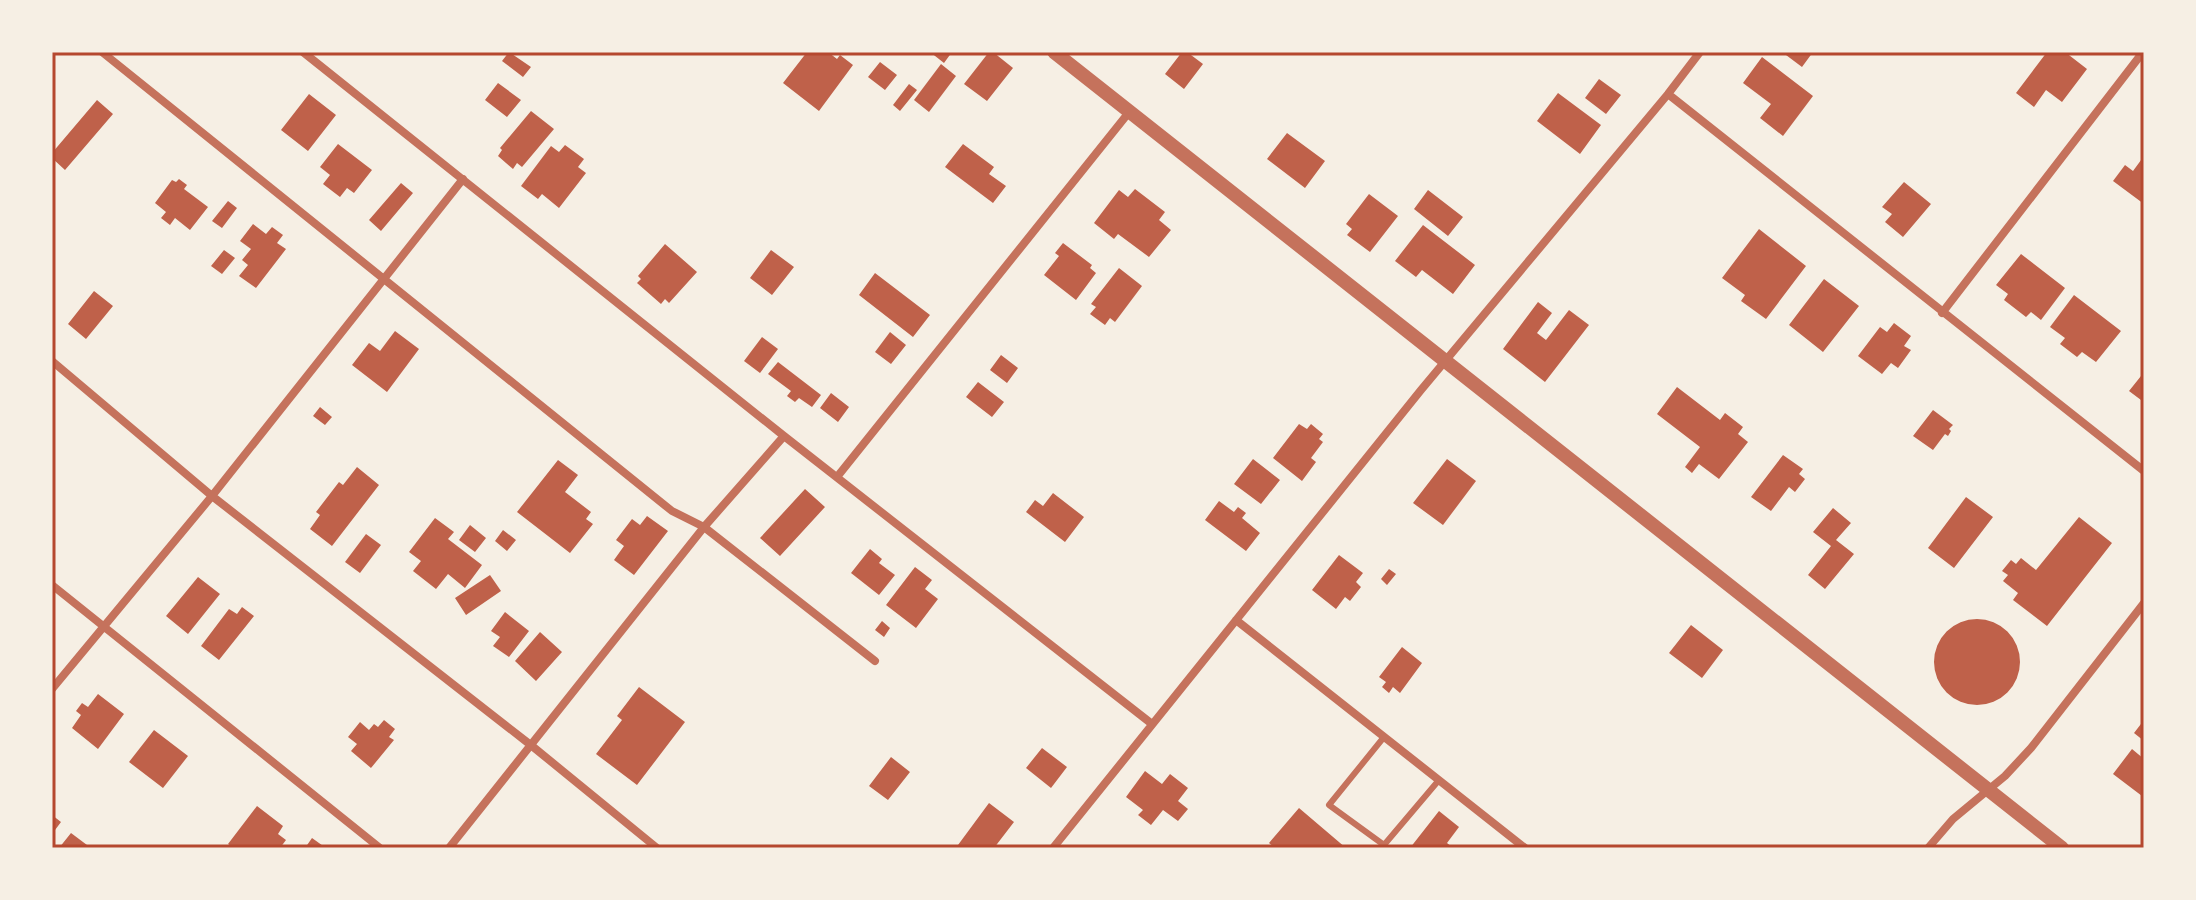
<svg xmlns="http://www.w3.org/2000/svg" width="2196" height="900" font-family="Helvetica,sans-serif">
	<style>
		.building { fill: #bf614a }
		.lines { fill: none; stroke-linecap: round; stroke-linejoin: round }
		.service { stroke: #c5725c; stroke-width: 6 }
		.minor { stroke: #c5725c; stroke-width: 8 }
		.tertiary { stroke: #c5725c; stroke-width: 14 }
		.neatline { fill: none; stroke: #b5482f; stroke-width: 3 }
	</style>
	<rect width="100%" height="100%" fill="#f6efe4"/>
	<!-- building -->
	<path class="building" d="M509 52 531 67 523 77 502 61Z
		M807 52H828L837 59 840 55 853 65 819 111 783 83Z
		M930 52H952L944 63Z
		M989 52H993L1013 68 987 101 964 84Z
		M1182 52H1187L1203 64 1184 89 1165 74Z
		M1782 52H1813L1802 67Z
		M2047 52H2065L2087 69 2062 102 2046 90 2034 107 2016 93Z
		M1762 57 1813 96 1783 136 1760 118 1771 104 1743 83Z
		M880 62 897 75 885 90 868 77Z
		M941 64 956 76 929 112 914 100Z
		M1599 79 1621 95 1606 114 1585 98Z
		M498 83 521 100 507 117 485 100Z
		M909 84 917 90 900 111 893 105Z
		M1558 93 1601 125 1580 154 1537 121Z
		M309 94 336 115 308 151 281 130Z
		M97 100 113 114 65 170 52 158V153Z
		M531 111 554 129 522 167 517 163 513 169 498 156 502 150 500 148Z
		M1287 133 1325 161 1305 188 1267 159Z
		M338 144 372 170 354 193 347 188 340 197 323 184 330 175 320 167Z
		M963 144 994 167 989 174 1006 186 993 203 945 167Z
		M565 145 584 159 578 167 586 173 559 208 542 194 538 199 521 186 551 146 559 152Z
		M2144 156V204L2113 181 2125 165 2133 171Z
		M179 179 187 185 184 189 208 207 190 230 175 218 170 225 161 218 166 212 155 203 172 180 176 182Z
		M1904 182 1931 204 1903 237 1885 222 1892 214 1882 207Z
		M401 183 413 193 381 231 369 220Z
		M1135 189 1165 212 1159 220 1171 230 1149 257 1118 234 1114 239 1094 223 1119 190 1128 197Z
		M1428 190 1463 217 1448 236 1414 209Z
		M1369 194 1398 216 1370 252 1347 235 1352 229 1346 224Z
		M228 201 237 208 222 228 212 221Z
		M253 224 266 234 272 227 283 235 277 243 286 249 256 288 239 276 248 265 242 260 251 249 240 241Z
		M1423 225 1475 265 1453 294 1422 270 1416 277 1395 261Z
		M1759 229 1806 266 1766 319 1741 301 1745 295 1722 278Z
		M1063 243 1092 265 1090 268 1096 273 1076 300 1044 275 1059 256 1055 253Z
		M665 244 697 272 669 303 665 299 661 304 637 283 641 279 638 276Z
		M224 250 235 258 222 274 211 266Z
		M771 250 794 267 772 295 750 278Z
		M2021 254 2065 288 2041 320 2031 312 2026 317 2004 300 2008 294 1996 285Z
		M1119 268 1142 286 1115 322 1110 318 1105 325 1090 314 1096 307 1091 304Z
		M875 273 930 315 913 337 859 295Z
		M1824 279 1859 306 1823 352 1789 325Z
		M94 291 113 306 86 339 68 324Z
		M2074 295 2121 331 2096 362 2082 352 2077 357 2060 344 2065 338 2050 327Z
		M1538 302 1552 313 1537 333 1546 340 1569 310 1589 325 1545 382 1503 349Z
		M1894 323 1911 336 1904 346 1911 350 1898 368 1891 363 1882 374 1858 356 1880 327 1887 332Z
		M395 331 419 349 387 392 352 365 369 343 380 351Z
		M890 332 906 345 891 364 875 352Z
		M762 337 778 349 760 373 744 361Z
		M1001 355 1018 368 1007 383 990 370Z
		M778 362 821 395 812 407 799 398 795 402 787 396 791 391 768 374Z
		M2141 376 2144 378V396L2141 400 2129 391Z
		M978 382 1004 402 992 417 966 397Z
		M1677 387 1720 420 1725 413 1743 427 1738 434 1748 442 1719 479 1699 464 1692 473 1685 467 1700 447 1657 414Z
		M831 393 849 407 838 422 820 408Z
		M320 407 332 417 325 425 313 416Z
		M1933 410 1953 425 1949 429 1951 431 1948 436 1945 434 1933 450 1913 436Z
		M1299 424 1307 429 1311 424 1323 434 1319 439 1323 442 1311 458 1316 462 1302 481 1273 458Z
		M1783 455 1803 469 1799 474 1805 479 1795 492 1789 487 1771 511 1751 497Z
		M1253 459 1280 480 1261 504 1234 484Z
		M1447 459 1476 481 1443 525 1413 503Z
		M558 460 578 475 565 492 591 512 586 519 593 524 570 553 517 512Z
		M357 467 379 485 332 546 310 529 320 515 316 512 339 482 343 485Z
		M805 489 825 507 780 556 760 538Z
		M1053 493 1084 517 1065 542 1026 512 1035 500 1043 506Z
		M1966 497 1993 517 1954 568 1928 548Z
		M1219 501 1234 512 1238 507 1246 513 1242 518 1260 533 1246 551 1205 520Z
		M1833 508 1851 523 1836 540 1854 554 1825 589 1808 575 1831 546 1813 532Z
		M647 516 668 531 634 575 614 560 624 546 616 540 632 519 640 525Z
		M2079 517 2112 543 2047 626 2013 600 2018 593 2003 581 2008 575 2002 571 2011 560 2016 564 2021 558 2036 570Z
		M435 518 454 532 448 539 482 565 465 588 448 574 436 589 413 571 421 561 409 552Z
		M470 525 486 538 475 552 459 540Z
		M503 530 516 540 507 551 495 541Z
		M366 534 381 545 360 573 345 562Z
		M870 549 882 559 879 563 895 575 879 595 851 573Z
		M1339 555 1363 573 1356 582 1361 587 1350 601 1345 597 1336 609 1312 590Z
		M915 567 932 580 925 589 938 599 916 628 886 605Z
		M1389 569 1396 574 1387 585 1381 579Z
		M490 575 501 591 466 615 455 598Z
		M198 577 220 594 188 634 166 616Z
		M242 607 254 616 219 660 201 646 229 609 237 614Z
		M505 612 529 631 509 657 493 646 500 637 491 631Z
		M1934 662a43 43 0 1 1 86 0a43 43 0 1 1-86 0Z
		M882 621 890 628 884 637 875 630Z
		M1691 625 1723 650 1702 678 1669 653Z
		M540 632 562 652 536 681 515 661Z
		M1402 647 1422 663 1400 693 1393 687 1389 693 1382 687 1386 682 1379 677Z
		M639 687 685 722 637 785 596 754 622 720 617 716Z
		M98 694 124 714 98 749 72 728 81 715 76 711 82 703 88 707Z
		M384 720 395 729 389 737 394 740 371 768 351 751 357 744 348 737 360 722 369 730 374 724 378 727Z
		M2144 720V741L2134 733Z
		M154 730 188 756 163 788 129 762Z
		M1042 748 1067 767 1051 788 1026 768Z
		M2132 749 2144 759 2142 796 2113 774Z
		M891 757 910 772 888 800 869 786Z
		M1145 771 1162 784 1170 774 1188 788 1178 801 1188 809 1178 821 1163 810 1151 825 1138 815 1143 810 1126 797Z
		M989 803 1014 822 994 848H962L958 845Z
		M257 806 283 826 278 834 286 840 280 848H234L228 844Z
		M1299 808 1346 848H1275L1269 843Z
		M1439 811 1459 827 1447 843 1453 848H1410Z
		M52 815 61 822 52 834Z
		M71 833 91 848H59Z
		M312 838 326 848H305Z"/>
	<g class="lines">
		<!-- service -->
		<path class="service" d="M1384 737 1329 805 1384 845 1439 780"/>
		<!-- minor -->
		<path class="minor" d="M102 52 672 511 704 527 875 661
			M303 52 784 436 1152 724
			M1668 94 2144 471
			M1942 313 2143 52
			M52 361 212 496 532 746 657 848
			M837 477 1130 111
			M52 585 380 848
			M1236 620 1525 848
			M52 689 212 496 463 179
			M449 848 704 527 784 436
			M1053 848 1421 390 1668 94 1700 52
			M1928 848 1953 819 2005 776 2031 748 2144 603"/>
		<!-- tertiary -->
		<path class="tertiary" d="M1054 52 2062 848"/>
	</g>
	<!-- border -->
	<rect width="2196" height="900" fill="none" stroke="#f6efe4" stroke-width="108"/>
	<rect x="54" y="54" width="2088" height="792" class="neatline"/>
</svg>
